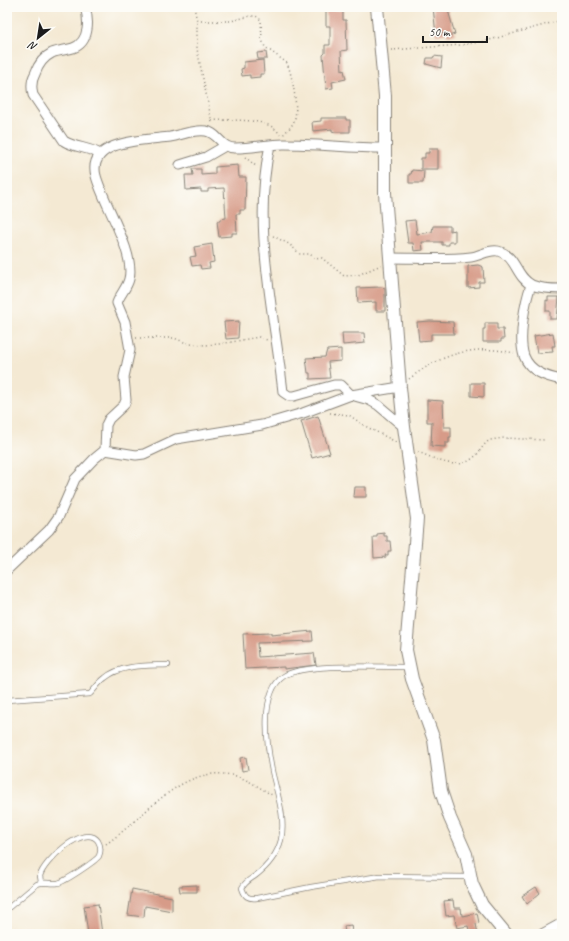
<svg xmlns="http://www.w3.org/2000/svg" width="569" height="941" font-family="Caveat,sans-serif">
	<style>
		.building { fill: #d79b88 }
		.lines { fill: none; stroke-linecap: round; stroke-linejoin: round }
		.service-casing { stroke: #888278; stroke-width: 6 }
		.minor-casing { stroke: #888278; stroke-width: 11 }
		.tertiary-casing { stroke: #888278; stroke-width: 14 }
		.path { stroke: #888278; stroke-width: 1.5; stroke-dasharray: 1 3; stroke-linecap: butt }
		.service { stroke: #fff; stroke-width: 4.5 }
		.minor { stroke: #fff; stroke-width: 9 }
		.tertiary { stroke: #fff; stroke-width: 12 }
	</style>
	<rect width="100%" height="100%" fill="#fdfcf7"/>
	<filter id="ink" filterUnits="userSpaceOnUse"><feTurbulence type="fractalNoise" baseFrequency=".025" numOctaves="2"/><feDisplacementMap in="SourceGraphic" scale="8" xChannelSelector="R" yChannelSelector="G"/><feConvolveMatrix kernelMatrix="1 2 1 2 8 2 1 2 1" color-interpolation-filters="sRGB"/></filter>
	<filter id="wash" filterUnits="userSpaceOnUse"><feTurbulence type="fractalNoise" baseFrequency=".012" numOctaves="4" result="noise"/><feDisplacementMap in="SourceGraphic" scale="16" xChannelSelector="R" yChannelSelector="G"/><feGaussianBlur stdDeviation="0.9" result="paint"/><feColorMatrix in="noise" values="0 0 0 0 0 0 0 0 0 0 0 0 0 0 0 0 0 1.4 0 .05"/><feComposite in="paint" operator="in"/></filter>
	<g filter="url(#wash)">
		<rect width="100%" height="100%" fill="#f4e9d3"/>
		<g id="blocks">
			<!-- building -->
			<path class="building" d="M433 7H447L455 34 448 36 447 33 436 35Z
				M326 10H343V20H346L347 50 341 51 342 71 344 70 346 79 332 82 333 88 326 89 323 55 325 53V45H330V26H326Z
				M266 52 267 59H258L257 53Z
				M434 56 442 57 441 68 426 64 427 58H433Z
				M263 60 264 74H260V77L250 78V75L242 76 241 69 244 68V62Z
				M321 118H346V120H350V132H335L332 131V129L313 131 312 122 321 121Z
				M429 149H438V169H421V158H425V153H429Z
				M238 165 239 177H246L245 210H240V214H236L237 233H232V236L219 237 217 221H220V219L226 218 224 188 208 189V192H201V189L186 190 185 175H193L192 169H201V175L215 174V167Z
				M412 170 424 171 423 183H409V174H411Z
				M415 220 417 234 432 232 433 226H450V231L455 230V242H449V245H442V242H422L423 250 414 251 413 243H408L405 221Z
				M212 244 214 262 209 263 210 268 201 269 200 265 192 266 190 257 196 256 194 247Z
				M478 265 483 267 484 282H479V287L468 288V266Z
				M381 287 385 288V311H376V302L358 303 357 288Z
				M548 297H559L557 319H550V311H546V300L548 301Z
				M239 321 238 338 226 339 224 322Z
				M430 321 453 322 454 334H431V340L419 341 417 322Z
				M485 323H497V329H503L504 339H501V342H483V329H485Z
				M342 333H364L365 343 343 345Z
				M553 333 555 346H552L553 352 537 353 534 336Z
				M341 349V361L328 362 330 378 310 379V373H308L306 358 325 357 327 350Z
				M471 383H484V397L471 396Z
				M427 400 443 401 444 427H451V437H449V443H445V447L431 446 432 422H427Z
				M318 416 330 453 312 458 301 421Z
				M355 487H366V497H354Z
				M384 533V536H387V541H390L391 551H388V555H385L386 557 374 558 373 537H377V534Z
				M312 631 313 641 257 643 258 657 314 653 316 665 284 669V667L245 669 243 634 271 633V635Z
				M246 757 248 770 242 771 240 758Z
				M197 885V892H180L179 886Z
				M536 887 540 893 527 904 522 896Z
				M132 889 172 897V911L145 906 144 917 128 915Z
				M453 900 454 908H461L462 916 477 913 479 923 476 924 478 934H470L468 926 457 928 454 915 446 916 444 901Z
				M98 904 102 934H88L84 906Z
				M351 925 352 932 345 934 344 926Z"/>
		</g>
	</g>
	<g filter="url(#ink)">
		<use href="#blocks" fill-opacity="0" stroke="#888278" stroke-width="1"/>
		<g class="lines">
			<defs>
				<path id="service" d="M408 667C381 667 304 663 284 676 259 692 267 746 272 771 277 794 286 817 281 840 277 855 267 867 255 876 249 880 245 882 242 888 245 897 248 899 257 898L311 887 380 876 469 877
					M7 700 90 694C95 689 99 682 105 678 121 664 148 666 168 665
					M7 909 37 884C44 881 50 884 58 883 64 882 96 861 99 856 101 851 101 846 98 841 85 822 43 862 40 876L41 882"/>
				<path id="minor" d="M85 7C89 20 90 42 73 48 67 50 59 50 52 53 44 57 38 65 35 74 31 81 31 87 33 95L64 141C75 148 89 147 100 154
					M270 145C252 227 274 310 283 392L289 396H294L334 385H341L351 395 369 400 378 405 404 427
					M180 165 206 157 225 146
					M391 258C417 258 445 260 471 257 480 256 489 249 498 251 516 255 516 278 532 285 541 289 552 289 562 289
					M531 285C525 302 518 338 524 356 530 372 547 377 562 380
					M105 450 106 425 109 419 124 405 126 400 124 377 130 350 125 322 117 303C120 294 127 288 129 279 136 253 103 203 96 176 86 139 148 140 170 137 182 135 194 129 206 131 219 133 221 149 236 148 252 148 268 144 284 144 317 144 350 148 384 148
					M7 570 49 530 59 516 75 479 94 459 105 450 136 455 144 454 176 439 262 425 303 413 351 395 400 387
					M542 934 562 923"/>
				<path id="tertiary" d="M377 7 385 96V193L400 387 404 427 417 519 406 650 412 679 434 740 441 791 450 818 466 854 472 884 482 905 506 934"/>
			</defs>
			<!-- service casing -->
			<use href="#service" class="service-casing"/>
			<!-- minor casing -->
			<use href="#minor" class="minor-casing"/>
			<!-- tertiary casing -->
			<use href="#tertiary" class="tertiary-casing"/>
			<!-- path -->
			<path class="path" d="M194 7 197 21V49L212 123
				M197 21H231L250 16H256L261 20 262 40 265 47 287 63C292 74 299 110 294 121 292 127 286 131 282 136
				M391 50 461 45 486 41 562 20
				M212 120C230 121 270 116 280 135
				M245 157 257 167
				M273 236 289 244 300 254H310L315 259 322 258 344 276 358 275 381 265
				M136 338H174L189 344 205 345 220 344 259 337 267 340
				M409 379C441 354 474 344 514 353
				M330 413 349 415 365 426 396 442
				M418 452C435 458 456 472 473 458 480 453 482 445 490 440L504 438 546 440
				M106 844C146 817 182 762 236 776 249 780 260 788 272 795"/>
			<!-- service -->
			<use href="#service" class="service"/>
			<!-- minor -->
			<use href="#minor" class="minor"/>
			<!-- tertiary -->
			<use href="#tertiary" class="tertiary"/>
		</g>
	</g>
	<!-- margin -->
	<rect width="569" height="941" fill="none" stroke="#fdfcf7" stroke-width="24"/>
	<!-- north arrow -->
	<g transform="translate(38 38) rotate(210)" stroke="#fdfcf7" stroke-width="3" paint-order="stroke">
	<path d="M0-3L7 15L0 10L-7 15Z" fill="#1c1c1c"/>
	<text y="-6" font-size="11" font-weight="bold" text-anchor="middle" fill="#1c1c1c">N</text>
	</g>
	<!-- scale -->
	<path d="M423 36v6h64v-6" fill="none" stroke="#1c1c1c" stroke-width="2"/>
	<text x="429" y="36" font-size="12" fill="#1c1c1c" stroke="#fdfcf7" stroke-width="3" paint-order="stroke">50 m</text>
</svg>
